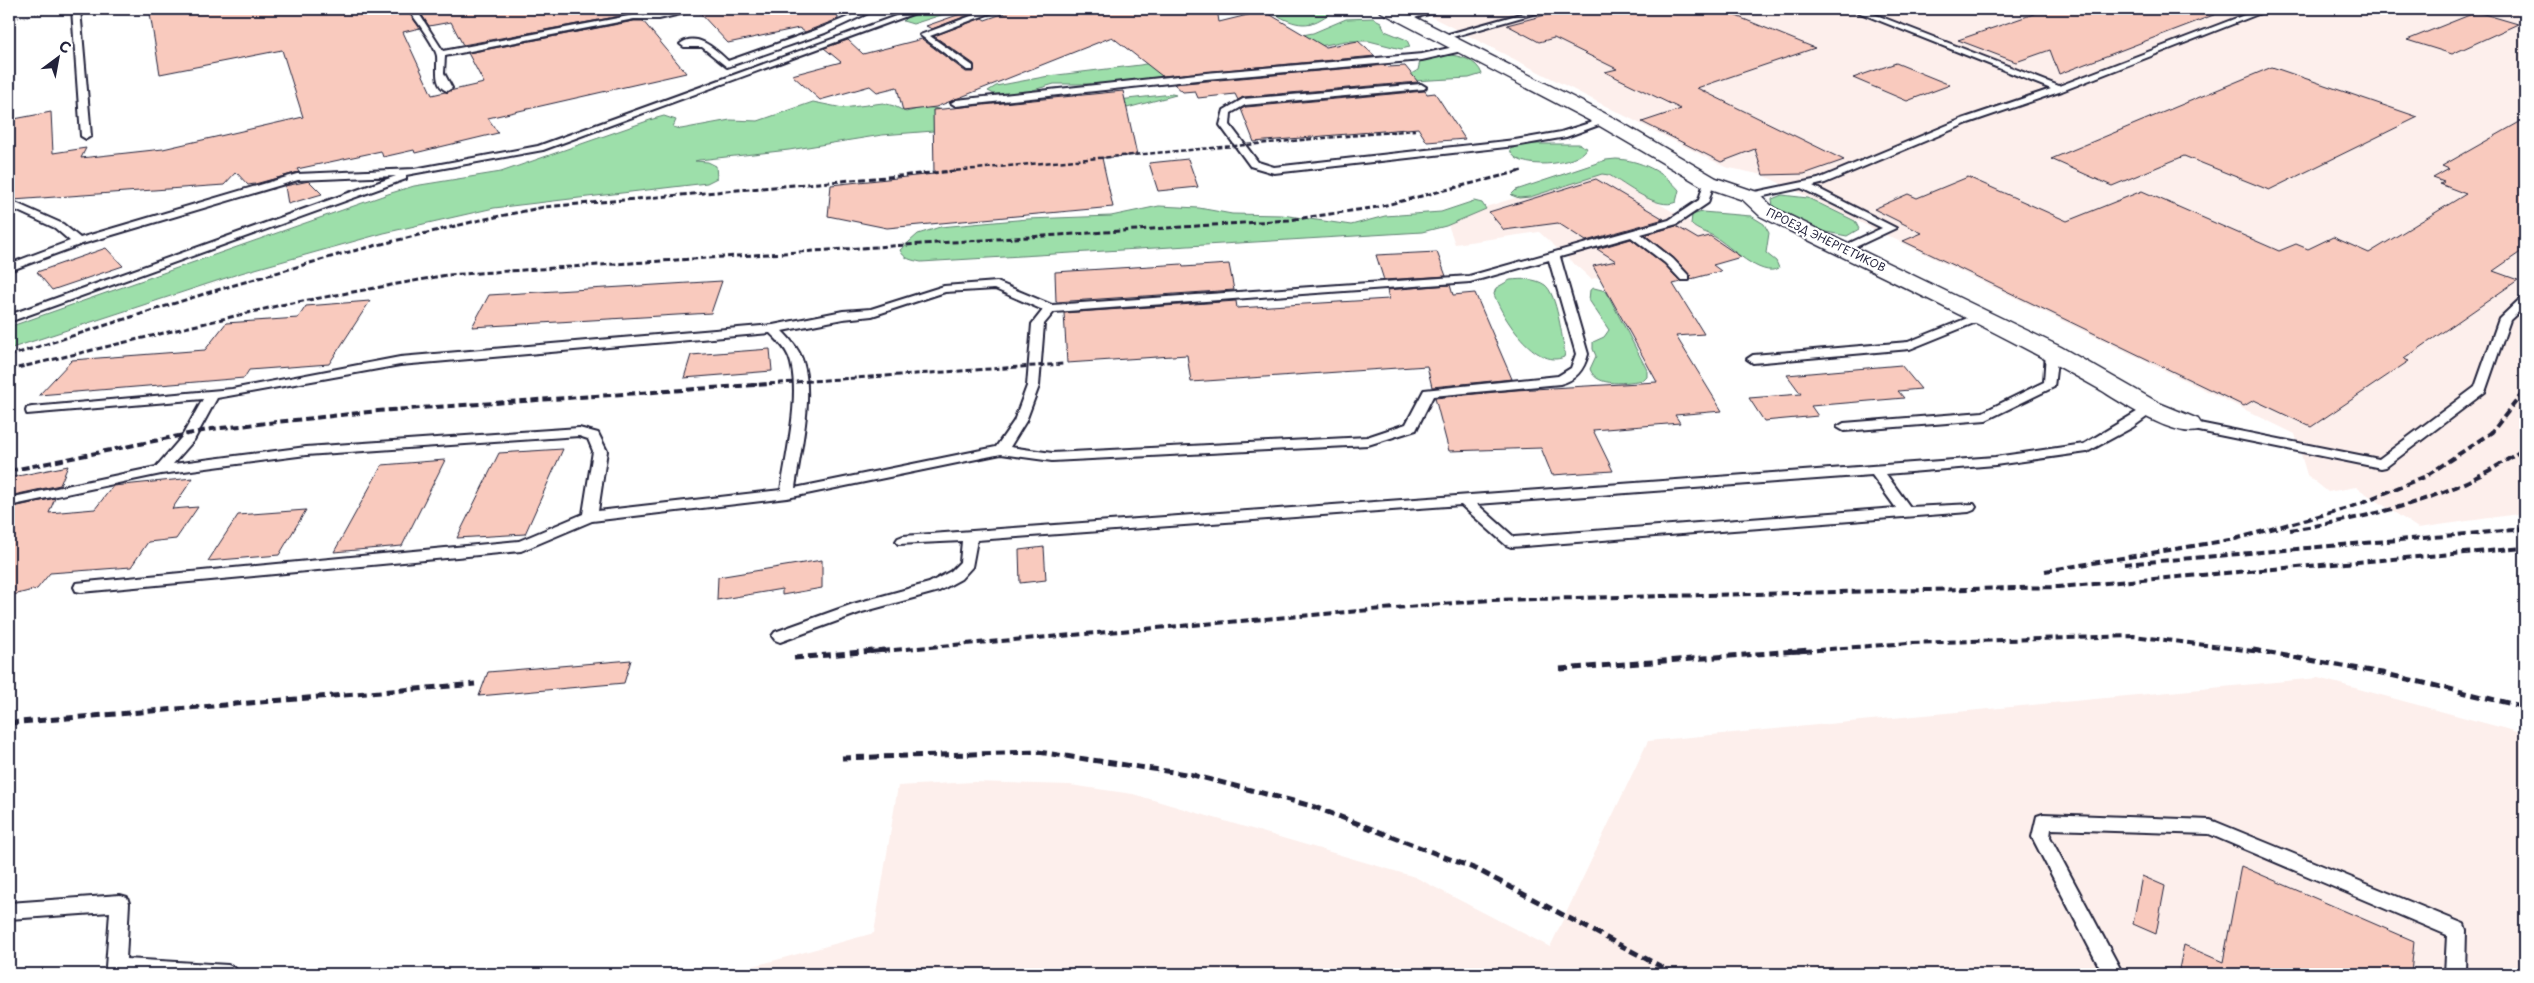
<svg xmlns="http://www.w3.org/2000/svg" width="2534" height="983" font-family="'Playpen Sans',sans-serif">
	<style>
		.built { fill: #fdefec }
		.green { fill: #9ddfaa; stroke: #608072 }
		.building { fill: #f9cabe; stroke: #22223b }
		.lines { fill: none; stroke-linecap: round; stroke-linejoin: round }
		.lane-casing { stroke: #22223b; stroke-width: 4 }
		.street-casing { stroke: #22223b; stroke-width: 3 }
		.path { stroke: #22223b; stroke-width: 2; stroke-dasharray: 0.5 2.5; stroke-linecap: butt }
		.lane { fill: #fff; fill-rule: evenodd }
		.street { fill: #fff; fill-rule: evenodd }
		.rail-far3 { stroke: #22223b; stroke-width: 2.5; stroke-dasharray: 5 2.5; stroke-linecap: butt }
		.rail-far2 { stroke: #22223b; stroke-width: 3; stroke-dasharray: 6 3; stroke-linecap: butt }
		.rail-far1 { stroke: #22223b; stroke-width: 4; stroke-dasharray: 8 4; stroke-linecap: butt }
		.rail { stroke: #22223b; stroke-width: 5; stroke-dasharray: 9 5; stroke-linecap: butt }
		.labels { text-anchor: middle; stroke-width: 4.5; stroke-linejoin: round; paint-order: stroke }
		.far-street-label { font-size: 11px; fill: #22223b; stroke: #fff }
	</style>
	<rect width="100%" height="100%" fill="#fff"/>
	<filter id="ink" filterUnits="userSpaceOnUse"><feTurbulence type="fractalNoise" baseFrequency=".02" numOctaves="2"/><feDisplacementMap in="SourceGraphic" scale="10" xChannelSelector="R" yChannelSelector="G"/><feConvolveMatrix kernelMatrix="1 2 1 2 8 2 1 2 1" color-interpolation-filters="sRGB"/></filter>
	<g filter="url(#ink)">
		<!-- built -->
		<path class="built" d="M1416 9H2525V513L2418 528 2356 487 2328 492 2307 475 2295 434 1763 175 1725 167Z
			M1603 171 1728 244 1653 266 1591 279 1539 232 1455 244 1446 219Z
			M2318 678 2525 734V974H725L874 933 898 786 973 782 1070 785 1133 794 1415 877 1550 947 1648 741Z"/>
		<!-- green -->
		<path class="green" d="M928 9H960L913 24 903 21 908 16Z
			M1266 9H1333C1330 14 1326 16 1321 19 1301 31 1284 19 1266 9Z
			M1373 18 1381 22 1385 31 1407 40 1410 47 1401 49 1369 41H1345L1168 76 1098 84H1054L1023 93 1010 94H994L988 91 996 86 1049 76 1140 65 1313 33 1346 19Z
			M1446 55C1460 55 1477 60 1482 74L1469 78 1374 83 1413 73 1418 70 1420 61Z
			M1172 94 1176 95 1127 108 997 126 882 135 789 150 699 160 695 161 708 162 716 166 717 178 707 183 494 208 384 233 241 273 9 349V327L388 194 414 186 501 172 653 119 664 116 676 120 673 127 681 129 730 120 758 121 813 102 843 108 883 103 894 106 906 112 925 107 939 109 949 114H994Z
			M1525 144H1579L1587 148C1579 166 1513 172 1510 149Z
			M1616 159C1640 160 1664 172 1679 190L1676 202C1658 211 1625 184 1609 175L1602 174 1530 197 1519 198 1511 195 1516 190 1606 160Z
			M1782 195 1808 198 1855 221 1859 229 1847 236 1821 231 1773 206 1772 199Z
			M1474 201 1482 203 1486 209 1446 226 1422 232 921 262C911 260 904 259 900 250L918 234 940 227 1028 219 1111 216 1159 206 1199 208 1232 214 1282 215 1351 225 1385 216 1441 212Z
			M1702 212 1751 216 1764 224 1769 233 1766 253 1776 261 1779 268C1761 279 1729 245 1715 237 1707 232 1697 231 1691 224L1692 215Z
			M1510 280C1522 279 1535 278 1545 285 1557 294 1562 338 1565 353L1564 357C1536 370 1501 316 1494 294L1496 288Z
			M1594 288 1606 291 1647 370V377L1644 380C1628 382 1597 389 1590 369L1596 356 1593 349V342L1604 337 1609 330 1589 300 1590 290Z"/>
		<!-- building -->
		<path class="building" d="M181 9H406L420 28 403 32 432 95 484 83 468 53 634 21H643L686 73 488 118 498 133 415 153 414 150 383 157 381 151 297 169 299 172 255 184 248 185 236 172 224 185 13 200 9 198V120L51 112 53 153 86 148 81 158 163 149 303 117 282 50 160 74 150 14Z
			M418 9H633L637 13 463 45 451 22 429 26Z
			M704 9H837L838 19 805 32 799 28 728 43 699 12Z
			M1016 9H1217L1219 22 1264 11 1325 47 1358 41 1375 56 1162 76 1112 37 936 107 903 111 897 87 877 92 870 86 820 100 792 75 841 62 824 48 848 40 863 54 922 39 966 72H973L974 64 934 36 982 18 985 20Z
			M1568 9H1719L1815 48 1697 88 1844 160 1804 174 1763 175 1755 149 1721 162 1642 122 1681 109 1605 72 1617 69 1554 38 1539 42 1507 25Z
			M2048 9H2224V11L2059 74 2050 50 2016 62 1958 40Z
			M966 12 971 14 932 29 926 26Z
			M2477 12 2518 24 2452 54 2407 40Z
			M1896 63 1950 85 1907 101 1853 78Z
			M1386 65 1388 67 1405 66 1418 82 1243 97 1238 100 1235 94 1198 98 1195 91 1183 92 1174 84Z
			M2272 67 2418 117 2269 190 2184 156 2112 186 2051 159Z
			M1123 91 1137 155 1102 158 1113 207 887 228 828 216 831 185 934 174 933 110Z
			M1425 91 1427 94 1435 93 1465 139 1427 142 1418 128 1254 142 1241 109 1246 107Z
			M2525 119V249L2493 271 2518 280 2404 359 2409 361 2311 427 2254 400 2244 406 1903 241 1922 233 1874 209 1908 194 1917 198 1968 177 2067 221 2142 191 2279 251 2296 244 2308 249 2333 237 2369 253 2466 194 2440 184 2444 182 2433 178 2449 169 2442 166Z
			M1188 159 1198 187 1158 191 1149 163Z
			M1596 179 1664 219 1586 241 1558 223 1504 230 1489 212Z
			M309 181 322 194 288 204 285 186Z
			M1676 226 1698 239 1710 236 1741 257 1713 265 1721 271 1691 279 1690 275 1674 258 1645 235Z
			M1631 239 1664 264 1681 282 1673 284 1704 334 1676 336 1722 411 1675 415 1680 423 1593 430 1613 471 1552 475 1541 448 1449 451 1435 398 1516 390 1657 382 1593 266 1616 261 1597 249Z
			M106 248 123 266 52 290 37 272Z
			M1437 252 1446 276 1384 280 1376 255Z
			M1182 264 1183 267 1229 264 1234 290 1056 302 1055 272Z
			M722 281 711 313 472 327 489 295Z
			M1450 285 1453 295 1475 293 1512 379 1432 387 1427 366 1191 382 1187 355 1067 363 1064 313 1236 301 1237 308 1389 299 1387 290Z
			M370 301 329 364 249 370 244 378 39 395 72 360 205 350 226 323 298 318 306 306Z
			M770 349 772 371 684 378 691 355Z
			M1901 365 1921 389 1898 391 1904 398 1811 406 1818 416 1764 421 1749 398 1801 394 1787 375Z
			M563 449 525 534 457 538 499 453Z
			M445 460 402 546 334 552 382 465Z
			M68 466 60 485 9 496V487L13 477Z
			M193 478 172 509 198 507 176 539 148 542 131 567 50 573 37 589 9 596V508L55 498 49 513 95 509 113 486Z
			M306 510 279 555 208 561 238 515Z
			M1044 547 1046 580 1020 583 1019 550Z
			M822 560V588L782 595V589L717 600 718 577Z
			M631 660 624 683 479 696 488 672Z
			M2241 866 2414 941 2411 974H2178L2184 945 2223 962Z
			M2142 876 2165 886 2156 934 2133 924Z"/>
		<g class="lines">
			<defs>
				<path id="lane" d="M72 9H80L91 136 86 139 81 136Z
					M408 9H416L443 51 634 15H659L687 9H702L659 19H634L445 56 444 73 452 88 447 91C433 86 438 67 437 56 435 45 415 19 408 9Z
					M867 9H877L825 33 727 67 702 47H684L680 44C697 31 716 50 728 61L819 29Z
					M915 9H926L543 150 406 175V179L9 322V315L396 176 298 180 82 244 9 271V264L70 241 55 228 9 207V200L63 224 80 238 297 174 414 169 538 146Z
					M990 9H1001L930 36 973 66V70H967L920 35Z
					M1434 9H1447L1406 20 1402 18Z
					M1538 9H1550L1445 39 1438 37Z
					M1850 9H1861L2059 86 2260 9H2271L2062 91 1968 123 1825 183 1813 186 1896 228 1845 252 1840 249 1841 247 1882 228 1801 188 1750 199 1745 196 1750 193 1818 179 1962 119 2051 89Z
					M1463 45 1467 48 1466 50 1422 60 1206 79 956 106 951 103 956 100 1206 73 1422 54Z
					M1421 84 1426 87 1424 89 1245 105 1231 113 1230 125 1258 162 1274 167 1515 140 1561 132 1605 118 1610 121 1566 137 1515 146 1274 173 1250 166 1220 125 1224 110 1243 99Z
					M1709 179 1714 182 1708 203 1677 224 1641 234 1673 259 1689 276V280H1681L1665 263 1631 237 1560 257 1588 354C1584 370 1576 380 1560 384L1433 396 1416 430 1368 445 1052 461 1001 454 787 498 592 521 521 551 81 592 76 591 74 587 76 583 519 541 583 514 593 451 588 439 579 436 306 455 161 474 9 506V498L156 467 181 438 203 399 27 414 26 411 27 408 32 407 232 389 400 357 773 325 843 311 871 309 944 286 997 282 1052 305 1469 276 1669 220 1699 200 1704 182ZM1549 260 1576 354 1571 368 1558 376 1424 390 1406 424 1367 437 1052 453 1010 447 1026 421 1039 386 1044 324 1054 312 1470 282ZM995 289 1043 310 1032 324 1027 386 1014 421 996 447 795 488C800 451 815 394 802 359 798 348 790 339 782 331L843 319 872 316 945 292ZM770 333C777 340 785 347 789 357 802 390 786 455 781 490L598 511 607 451 598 433 579 428 306 447 173 464 194 440 217 398 400 365Z
					M2525 297V306L2510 320 2485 392 2386 467 2381 468 2189 429 2183 425 2189 421 2379 459 2475 387 2499 319 2521 298Z
					M1980 313 1984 315V319L1910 349 1753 363 1747 359 1753 355 1908 342Z
					M2052 348 2058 352 2054 387 1986 420 1844 431 1837 427 1844 423 1983 412 2044 382 2046 352Z
					M2150 404 2156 408 2155 411 2133 427 2087 452 1995 465 1886 474 1910 507 1974 504 1976 507 1974 510 1969 512 1511 547 1506 545 1461 505 977 540 972 567 961 579 939 591 862 612 780 642 775 640 772 636 775 632 853 604 929 583 951 571 960 562 962 541 898 544 896 541 898 538 903 536 1995 457 2084 444ZM1872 475 1896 508 1514 537 1477 504Z
					M2043 814 2210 820 2216 822 2464 924 2466 930 2465 974H2445L2447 935 2209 834 2051 829 2050 837 2123 974H2103L2032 837 2037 816Z
					M120 895 127 897 129 903 126 959 228 965 235 968 238 974 109 973 106 967 110 912 9 919V903Z"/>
				<path id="street" d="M1379 9H1399L1612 117 1716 178 1757 192 1774 208 2061 347 2159 403 2198 419 2202 425 2198 431C2172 437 2122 403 2099 389 1989 326 1873 273 1760 216L1743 200 1702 186 1598 125 1381 12Z"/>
			</defs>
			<!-- lane casing -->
			<use href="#lane" class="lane-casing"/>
			<!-- street casing -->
			<use href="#street" class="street-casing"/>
			<!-- path -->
			<path class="path" d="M9 19 58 11"/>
			<!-- lane -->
			<use href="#lane" class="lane"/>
			<!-- street -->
			<use href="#street" class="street"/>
			<!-- rail-far3 -->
			<path class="rail-far3" d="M941 172 1415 130
				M1517 172 1524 170"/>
			<!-- rail-far2 -->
			<path class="rail-far2" d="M9 356 207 293 341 254 476 221 544 207 955 171
				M9 370 281 305 447 275 1289 220 1378 207 1521 171
				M751 385 1064 364"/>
			<!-- rail-far1 -->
			<path class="rail-far1" d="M9 471 212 429 378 411 769 384
				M2290 530C2377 516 2452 499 2525 448
				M2124 564 2525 529
				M2045 571 2235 539 2351 507 2426 476 2492 432 2525 390
				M870 652 1490 600 2058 587 2525 548
				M1792 652 1908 643 2134 636 2260 652"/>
			<!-- rail -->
			<path class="rail" d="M2253 650 2382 673 2525 707
				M794 658 885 650
				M1560 669 1809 650
				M9 723 475 684
				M842 758 1038 752 1193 775 1312 806 1476 869 1675 974"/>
		</g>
	</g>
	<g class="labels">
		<!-- far-street labels -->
		<g class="far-street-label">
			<text transform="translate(1826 240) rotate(26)" y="4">ПРОЕЗД ЭНЕРГЕТИКОВ</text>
		</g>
	</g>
	<!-- margin -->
	<rect width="2534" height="983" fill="none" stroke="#fff" stroke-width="30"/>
	<rect x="15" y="15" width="2504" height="953" fill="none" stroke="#22223b" stroke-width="2" filter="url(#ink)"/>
	<!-- north arrow -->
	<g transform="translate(58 58) rotate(32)" stroke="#ffffff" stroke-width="4" paint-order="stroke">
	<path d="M0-4L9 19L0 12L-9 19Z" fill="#22223b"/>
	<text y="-8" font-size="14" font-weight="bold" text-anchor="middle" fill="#22223b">С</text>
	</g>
</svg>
